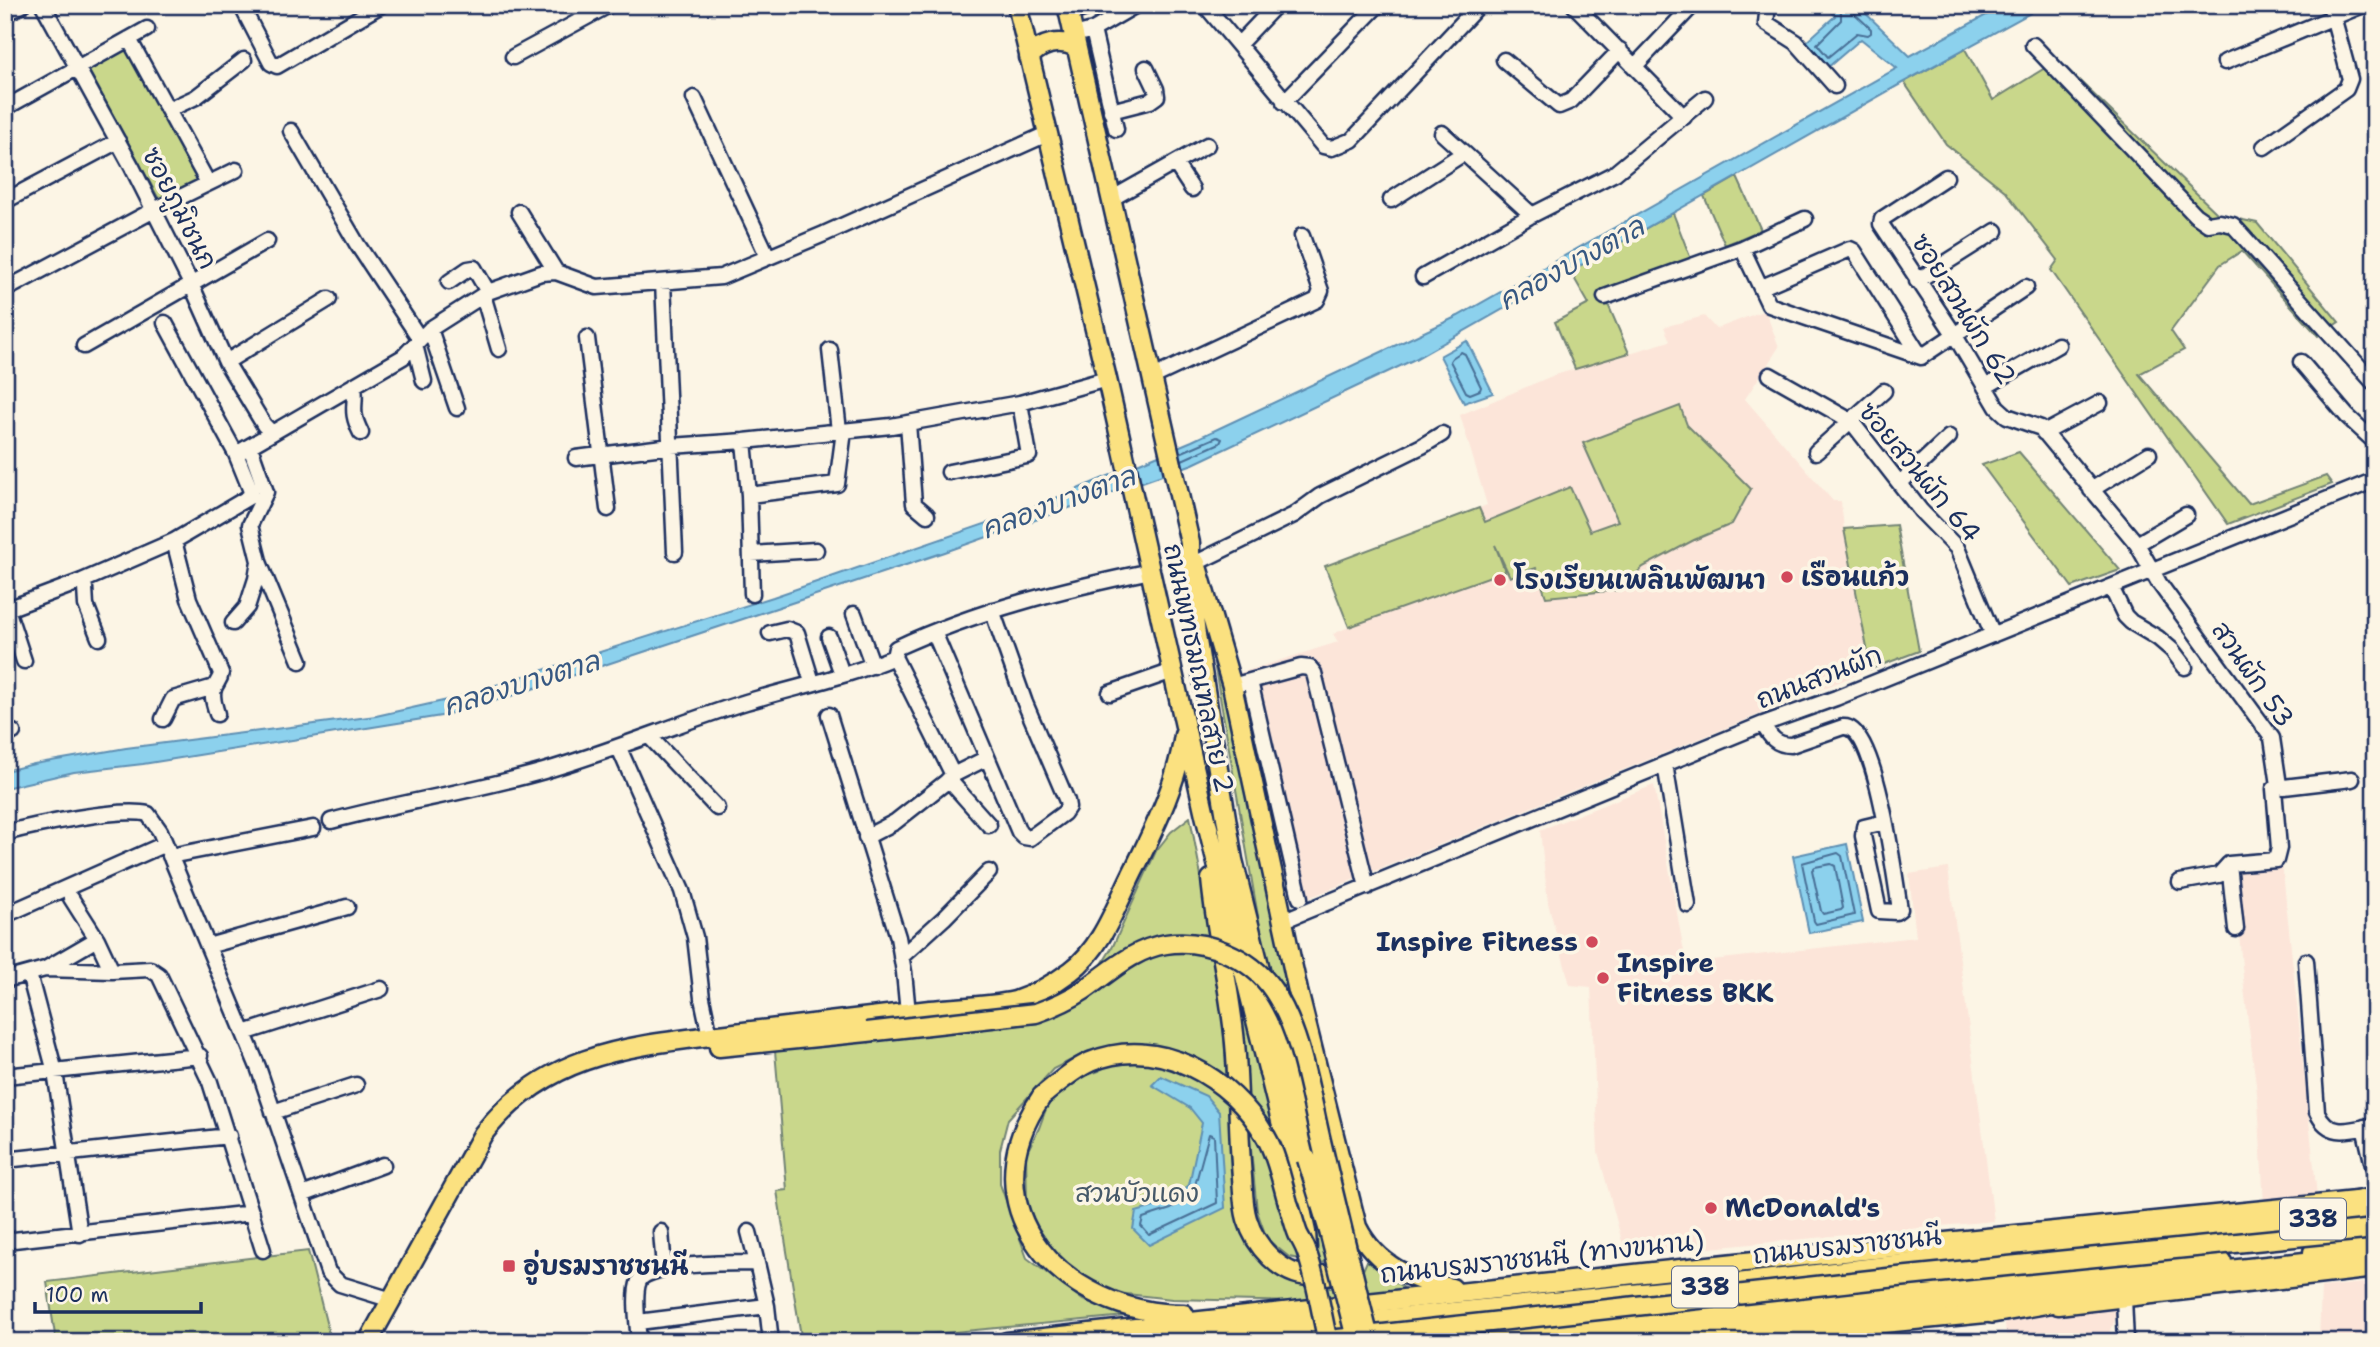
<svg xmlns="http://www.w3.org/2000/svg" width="2380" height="1347" font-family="'Shantell Sans','Playpen Sans Thai',sans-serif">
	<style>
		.built { fill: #fce5d9 }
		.green { fill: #c9d78b; stroke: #728374; stroke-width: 2 }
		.water { fill: #8cd1ed; stroke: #5f90b4; stroke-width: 2 }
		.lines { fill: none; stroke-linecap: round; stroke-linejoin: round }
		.shore { stroke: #487097; stroke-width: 2 }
		.minor-casing { stroke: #1b2f5e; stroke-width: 19 }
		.major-casing { stroke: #1b2f5e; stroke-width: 23 }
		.highway-casing { stroke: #1b2f5e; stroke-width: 24 }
		.minor { stroke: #fcf5e5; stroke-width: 14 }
		.major { stroke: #fbe180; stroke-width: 18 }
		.highway { stroke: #fbe180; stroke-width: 19 }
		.major-bridge-casing { stroke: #1b2f5e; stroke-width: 23; stroke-linecap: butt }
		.major-bridge { stroke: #fbe180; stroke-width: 18 }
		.poi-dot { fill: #d1495b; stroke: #fcf5e5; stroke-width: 2.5 }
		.labels { text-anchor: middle; stroke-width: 7; stroke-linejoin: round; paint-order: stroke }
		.shield { fill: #fcf5e5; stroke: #5e6a86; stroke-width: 2 }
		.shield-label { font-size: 24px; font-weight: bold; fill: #1b2f5e }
		.street-label { font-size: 26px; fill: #1b2f5e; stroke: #fcf5e5 }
		.poi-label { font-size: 26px; font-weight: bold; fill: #1b2f5e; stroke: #fcf5e5; text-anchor: start }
		.park-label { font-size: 26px; fill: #465969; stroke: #fcf5e5 }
		.water-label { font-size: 28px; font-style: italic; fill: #375882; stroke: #fcf5e5 }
	</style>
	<rect width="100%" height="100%" fill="#fcf5e5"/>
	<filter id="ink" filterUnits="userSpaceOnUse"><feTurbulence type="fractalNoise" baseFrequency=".0143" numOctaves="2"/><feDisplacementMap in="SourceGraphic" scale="14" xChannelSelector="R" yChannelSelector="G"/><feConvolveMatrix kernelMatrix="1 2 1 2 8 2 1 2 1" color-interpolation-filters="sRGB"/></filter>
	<g filter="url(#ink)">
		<!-- built -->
		<path class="built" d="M1765 310 1779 347 1745 399 1833 501H1841L1844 529 1871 669 1296 903 1293 902 1240 673 1338 642 1333 634 1349 627 1325 566 1487 505 1460 415 1552 376 1670 341 1664 327 1704 316 1716 329Z
			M1654 785 1686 963 1916 937 1909 874 1948 868 1994 1221 1626 1256 1598 1152 1591 987 1570 985 1548 903 1540 830Z
			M2282 863 2317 1196 2264 1205 2258 1101 2244 988 2233 868Z
			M2375 1282V1342H2319L2321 1287Z
			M2119 1308 2107 1342H2007L2004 1317Z
			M1975 1332 1976 1342H1891Z"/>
		<!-- green -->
		<path class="green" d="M127 47 201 179 160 201 88 69Z
			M1965 49 1993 100 2058 60 2219 215 2257 223 2339 322 2318 336 2242 251 2220 265 2171 331 2184 350 2139 374 2249 504 2326 476 2332 484 2228 524 2051 270 2058 260 2005 191 1946 144 1904 82Z
			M1737 177 1761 230 1725 245 1704 196Z
			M1673 213 1694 267 1607 302 1629 353 1575 369 1555 322 1589 304 1570 271Z
			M1680 406 1687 425 1751 489 1732 524 1694 540 1643 567 1619 590 1546 597 1536 568 1510 577 1495 545 1505 571 1349 627 1325 566 1479 508 1485 522 1570 487 1590 531 1618 521 1583 443Z
			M2019 452 2120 570 2072 587 1982 465Z
			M1896 525 1919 651 1871 669 1844 529Z
			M1215 644 1351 1239 1329 1261 1321 1263 1289 1257 1267 1239 1257 1211 1237 1006 1230 963 1276 1003 1260 928 1211 645Z
			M1190 817 1221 983 1229 1119 1245 1228 1258 1259 1292 1282 1333 1288 1363 1270 1367 1261 1412 1294 1298 1302 1172 1299 1108 1292 1073 1274 1043 1244 1027 1202 1026 1154 1039 1128 1049 1101 1069 1082 1099 1071 1089 1051 1053 1069 1008 1119 1000 1150V1184L1027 1258 1083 1300 1126 1316 847 1342H802L777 1191 787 1190 775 1051 1019 1025 1033 1007 1068 990 1099 969 1113 946 1156 851 1171 832Z
			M308 1251 331 1342H56L47 1282Z"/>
		<!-- water -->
		<path class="water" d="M1822 5H1857L1910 56 2005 5H2045L1904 82 1415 359 1193 464 945 552 508 697 441 716 143 764 74 772 5 788V771L34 764 126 748 376 716 452 699 773 597 1037 506 1192 441 1458 316 1897 68 1861 39 1827 68 1805 43 1835 16Z
			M1467 341 1493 393 1464 403 1440 356Z
			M1847 844 1863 922 1809 933 1793 856Z
			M1161 1076 1206 1096 1219 1112 1225 1208 1149 1245 1133 1229 1136 1212 1168 1203 1189 1185 1202 1123 1190 1108 1152 1085Z"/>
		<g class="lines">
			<!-- shore -->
			<path class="shore" d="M1833 5 1841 12V20L1817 44 1828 57 1857 33 1868 35 1871 33V29L1853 12 1852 5
				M1461 352 1465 354 1481 387 1480 390 1470 394 1466 392 1450 361 1452 358Z
				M1180 453 1217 437 1222 439 1220 443 1182 460
				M1838 853 1842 856 1854 915 1816 924 1814 921 1802 863Z
				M1831 864 1835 866 1843 908 1841 910 1823 914 1821 911 1812 870 1815 867Z
				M1209 1134 1214 1136 1217 1203 1149 1235 1141 1226 1143 1218 1171 1209 1194 1189Z"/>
			<defs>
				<path id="minor" d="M43 5 132 167 191 284 226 362 264 425 271 432
					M241 5 271 63 277 66 381 5
					M1205 5 1323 146 1332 148 1352 140 1479 5
					M1574 5 1684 117
					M5 14 22 5
					M1069 14 1095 5
					M1767 14 1766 23 1796 42 1835 86
					M1093 30 1116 129
					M1074 35 1093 30 1136 5
					M129 39 208 183
					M1239 44 1276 5
					M2033 45 2195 215 2208 224 2220 222 2233 225 2375 384
					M513 57 609 5
					M1504 60 1559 106 1571 101 1620 50
					M2225 62 2363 5
					M1635 66 1693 5
					M694 98 768 257
					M1284 102 1378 5
					M5 108 147 29
					M168 110 196 97 244 60
					M1111 111 1150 101 1157 96 1156 89 1146 68
					M291 131 357 244 420 339
					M1442 133 1464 153
					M2264 147 2346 89 2350 79 2330 5
					M1175 163 1192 189
					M1946 177 1882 219 1881 224 1954 334 1997 407 2007 416 2041 428 2137 544 2159 583 2272 738 2279 785 2284 787 2352 779
					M1111 199 1207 145
					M1391 200 1464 153 1532 215
					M5 201 118 141
					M519 212 556 272
					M1742 248 1769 305 1921 357 2026 287
					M1423 277 1532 215 1615 173 1705 98
					M1917 281 1996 231
					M449 282 468 269 474 268 488 292
					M663 282 675 552
					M12 286 154 210 236 170
					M1762 287 1850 249 1854 251 1921 357
					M483 295 499 349
					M1605 297 1742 248 1805 219
					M165 323 236 454
					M430 329 457 408
					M587 338 608 509
					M415 345 424 381
					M84 346 267 241
					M830 350 839 431
					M226 362 329 299
					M2301 362 2347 416 2375 442
					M1770 375 1851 421 1921 511 1957 548 1993 635
					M1153 377 1317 300 1321 291 1302 236
					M354 385C357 407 349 409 361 433
					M1985 387 2058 345
					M908 423 914 504 927 515
					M2044 433 2100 403
					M744 441 749 495 752 594
					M1816 452 1884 391
					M576 458 671 446 744 441 891 426 1020 403 1107 379
					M949 472 1027 456 1029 455 1020 403
					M1900 483 1949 437
					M2091 490 2149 454
					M749 495 837 484 844 431
					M174 541 189 599 221 673C220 681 216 682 214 689 211 698 215 706 217 714
					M2137 544 2186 515
					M751 554 816 550
					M259 562 300 661
					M1196 563 1294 515 1320 496 1422 446 1442 434
					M82 581 85 588 86 605 99 638
					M2111 587 2125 616 2131 622 2158 638 2172 650 2185 667
					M7 609 24 661
					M5 610 82 581 174 541 249 497 251 491 236 454 403 357 430 329 488 292 541 273 556 272 597 287 721 277 824 234 1047 134
					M854 614 873 666
					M233 623 247 607 256 579 259 561 250 525 266 492 250 447
					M934 632 1019 832 1024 837 1030 838 1064 813 1068 807 1067 801 1025 703 992 610
					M770 633 787 629 797 633 812 682
					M829 637 842 674
					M1250 681 1300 898
					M1232 686 1301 667 1310 668 1314 673 1367 887
					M1110 693 1173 671
					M829 715 898 937 904 972 908 1013
					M163 719 173 699 214 687
					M1763 724C1770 737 1776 745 1791 745L1843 727C1877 723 1895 882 1900 909L1896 912 1879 911 1863 836 1864 827 1885 822
					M5 735 13 732
					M649 736 717 808
					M619 748 682 891 695 937 702 998 710 1036
					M1665 764 1688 905
					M953 775 894 657 896 648C978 610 1064 589 1151 571
					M949 780 989 825
					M331 821C402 802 474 791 544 771 613 751 678 723 746 702 795 687 847 677 894 657
					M5 833C35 825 121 807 148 814L160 831 258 1067 328 1272 340 1284 392 1300
					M866 837 895 822 946 782 953 775 987 758
					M170 856 313 828
					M2229 864 2236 929
					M2180 882 2219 875 2229 864 2276 860 2279 848 2274 789
					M71 898 97 939 112 971
					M5 915 165 844
					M1282 921 1763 724 1836 698 2375 480
					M208 946 347 907
					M901 957 944 918 989 872
					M2306 961 2317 1112C2329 1139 2351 1130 2375 1125
					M47 968 97 939
					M29 974 55 1072 80 1234
					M5 980 45 969 112 971 150 969 159 975 210 1082 263 1250
					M244 1033 381 989
					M5 1076 200 1056
					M273 1112 356 1085
					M2364 1127 2375 1174
					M5 1160 229 1136
					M302 1195 383 1165
					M661 1232 664 1268
					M749 1232 757 1263
					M5 1241 252 1213
					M2124 1298 2126 1342
					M638 1322 767 1306
					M639 1342C638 1327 633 1294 639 1281 648 1262 737 1263 757 1263L767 1306 771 1342"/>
				<path id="major" d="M1017 5 1107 379 1205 815 1282 1125 1306 1232 1307 1248
					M1067 5 1190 543V584L1196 635 1233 860 1307 1159
					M1029 57C1042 43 1059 39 1076 47
					M1196 563 1232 686 1298 991 1357 1227C1376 1265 1411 1281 1452 1288
					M1211 879C1216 934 1230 988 1235 1043 1239 1088 1238 1132 1242 1177 1243 1190 1243 1206 1247 1219 1255 1246 1280 1275 1310 1276 1324 1276 1340 1275 1349 1263
					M719 1047 867 1032
					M1042 1096C963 1209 1065 1314 1184 1314
					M2313 1252 2375 1245
					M2058 1305 2375 1268
					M368 1342 483 1134C549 1049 636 1046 735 1033 800 1025 865 1018 930 1010 957 1007 988 1007 1015 1001 1034 995 1055 983 1071 971 1103 947 1117 903 1135 868 1156 825 1177 783 1184 735
					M1007 1342 1745 1262 2375 1199
					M1453 1342 1889 1293 2222 1262
					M1692 1342 2006 1311"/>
				<path id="highway" d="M2325 1208 2364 1200
					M1992 1313 2072 1299
					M1157 1342 1707 1287 2252 1224 2375 1215
					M1556 1342 2375 1255"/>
			</defs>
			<!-- minor casing -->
			<use href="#minor" class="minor-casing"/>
			<!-- major casing -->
			<use href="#major" class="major-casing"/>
			<!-- highway casing -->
			<use href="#highway" class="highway-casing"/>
			<!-- minor -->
			<use href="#minor" class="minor"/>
			<!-- major -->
			<use href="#major" class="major"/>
			<!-- highway -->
			<use href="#highway" class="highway"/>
			<defs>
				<path id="major-bridge" d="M867 1032 1036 1013C1053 1007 1069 1000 1084 990 1110 972 1133 949 1166 944 1205 938 1251 957 1273 990 1302 1033 1309 1091 1321 1141 1337 1208 1353 1275 1370 1342
					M1042 1096C1057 1084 1072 1070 1090 1062 1158 1034 1232 1077 1266 1137 1277 1156 1282 1182 1288 1203 1292 1213 1294 1224 1298 1234 1301 1240 1305 1246 1307 1253 1317 1281 1321 1313 1328 1342
					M1307 1159 1329 1231 1357 1342
					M1311 1342 1888 1278 2375 1229"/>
			</defs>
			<!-- major-bridge casing -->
			<use href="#major-bridge" class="major-bridge-casing"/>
			<!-- major-bridge -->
			<use href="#major-bridge" class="major-bridge"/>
		</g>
	</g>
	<!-- markers -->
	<g class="poi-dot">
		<circle cx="1787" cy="577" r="7"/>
		<circle cx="1500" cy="580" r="7"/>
		<circle cx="1592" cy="942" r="7"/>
		<circle cx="1603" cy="978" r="7"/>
		<circle cx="1711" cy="1208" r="7"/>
		<rect x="502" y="1259" width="14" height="14" rx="3.5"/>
	</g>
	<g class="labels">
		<!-- shield labels -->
		<g class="shield">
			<rect x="2280" y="1198.5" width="66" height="41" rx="5"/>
			<rect x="1672" y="1266.5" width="66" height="41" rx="5"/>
		</g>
		<g class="shield-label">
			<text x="2313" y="1227">338</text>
			<text x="1705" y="1295">338</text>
		</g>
		<!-- street labels -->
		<g class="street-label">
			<text transform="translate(180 208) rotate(63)" y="9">ซอยภูมิชนก</text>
			<text transform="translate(1964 309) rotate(58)" y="9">ซอยสวนผัก 62</text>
			<text transform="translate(1920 472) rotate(50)" y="9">ซอยสวนผัก 64</text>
			<text transform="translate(1199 668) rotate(78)" y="9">ถนนพุทธมณฑลสาย 2</text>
			<text transform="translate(2253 674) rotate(55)" y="9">สวนผัก 53</text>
			<text transform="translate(1819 677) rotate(-21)" y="9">ถนนสวนผัก</text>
			<text transform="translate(1847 1245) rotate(-6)" y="9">ถนนบรมราชชนนี</text>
			<text transform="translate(1542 1257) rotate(-6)" y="9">ถนนบรมราชชนนี (ทางขนาน)</text>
		</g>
		<!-- poi labels -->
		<g class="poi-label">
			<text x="1801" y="586">เรือนแก้ว</text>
			<text x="1514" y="589">โรงเรียนเพลินพัฒนา</text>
			<text x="1578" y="951" text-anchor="end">Inspire Fitness</text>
			<text x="1617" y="972">Inspire<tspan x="1617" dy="30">Fitness BKK</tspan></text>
			<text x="1725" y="1217">McDonald's</text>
			<text x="523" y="1275">อู่บรมราชชนนี</text>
		</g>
		<!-- park labels -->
		<g class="park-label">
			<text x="1137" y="1202">สวนบัวแดง</text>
		</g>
		<!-- water labels -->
		<g class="water-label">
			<text transform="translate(1571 263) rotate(-29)" y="10">คลองบางตาล</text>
			<text transform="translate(1058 502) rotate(-20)" y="10">คลองบางตาล</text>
			<text transform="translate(521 683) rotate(-17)" y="10">คลองบางตาล</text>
		</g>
	</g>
	<!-- margin -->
	<rect width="2380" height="1347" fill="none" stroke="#fcf5e5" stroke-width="28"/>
	<rect x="14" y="14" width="2352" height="1319" fill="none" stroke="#1b2f5e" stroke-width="2.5" filter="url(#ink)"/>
	<!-- scale -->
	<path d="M35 1302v10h166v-10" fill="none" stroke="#1b2f5e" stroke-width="3.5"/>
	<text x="46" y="1302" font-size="21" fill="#1b2f5e" stroke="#fcf5e5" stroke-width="5" paint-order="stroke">100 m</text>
</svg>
